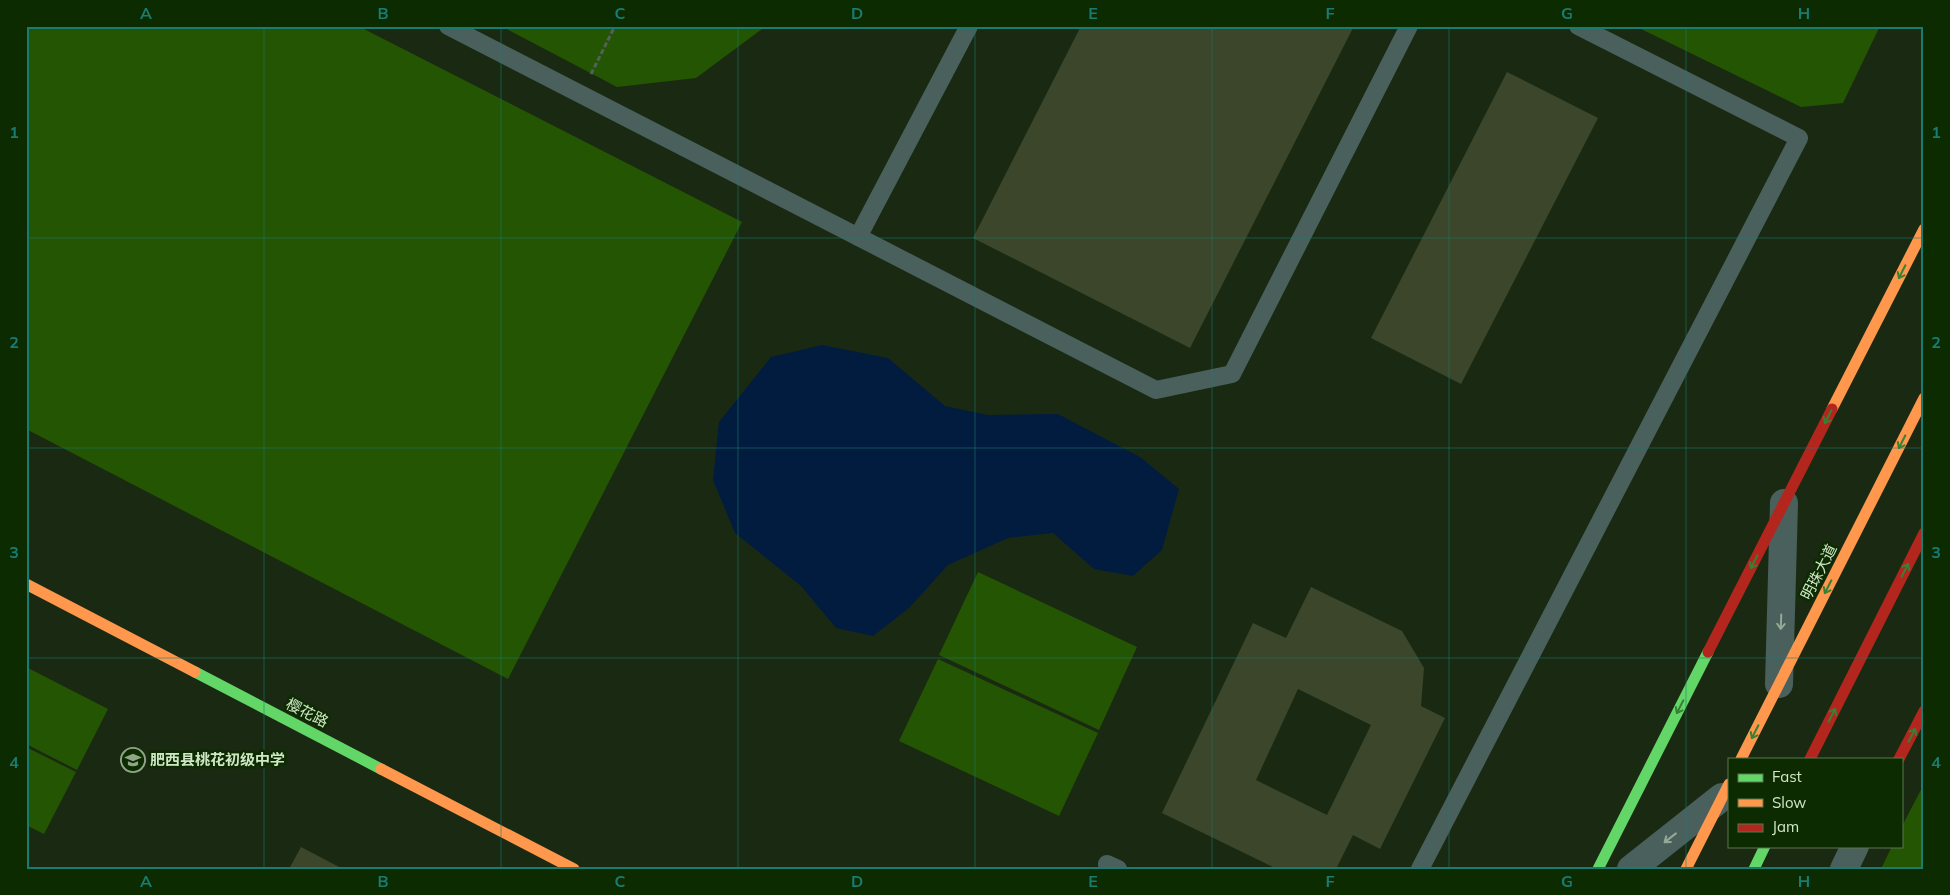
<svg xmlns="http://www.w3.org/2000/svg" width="1950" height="895" font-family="Mulish,'Noto Sans SC',sans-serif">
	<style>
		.grass { fill: #245502 }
		.water { fill: #021c40 }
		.building { fill: #3c462a; fill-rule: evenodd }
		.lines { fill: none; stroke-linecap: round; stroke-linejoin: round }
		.path { stroke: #506259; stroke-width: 3; stroke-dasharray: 5 2.5; stroke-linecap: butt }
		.lane { stroke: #4a605d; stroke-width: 18 }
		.street { stroke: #4a605d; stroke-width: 28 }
		.fast { stroke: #63d668; stroke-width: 11 }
		.slow { stroke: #ff974d; stroke-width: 11 }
		.jam { stroke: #b3261e; stroke-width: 11 }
		.oneway { stroke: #388034 }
		.oneway2 { stroke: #94aa97 }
		.grid { fill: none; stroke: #197c72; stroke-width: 1; stroke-opacity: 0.55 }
		.labels { text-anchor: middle; stroke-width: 5; stroke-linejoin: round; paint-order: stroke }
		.street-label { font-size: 15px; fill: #d0e7c7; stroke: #0d2b00 }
		.poi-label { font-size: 15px; font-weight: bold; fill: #d0e7c7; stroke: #0d2b00; text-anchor: start }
		.neatline { fill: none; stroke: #197c72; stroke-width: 2 }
		.grid-label { font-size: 16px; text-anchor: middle; font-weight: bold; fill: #197c72 }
	</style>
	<rect width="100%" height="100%" fill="#1a2a12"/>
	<!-- grass -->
	<path class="grass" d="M26 26H358L742 222 508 679 26 429Z
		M501 26H766L696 78 617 87Z
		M1635 26H1880L1843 103 1801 107Z
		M978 572 1137 647 1099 730 939 655Z
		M938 659 1098 733 1059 816 899 741Z
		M26 667 108 709 77 770 26 744Z
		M26 747 76 772 44 834 26 825Z
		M1924 784V869H1881L1892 846H1901V828Z"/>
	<!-- water -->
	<path class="water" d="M822 345 888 358 945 406 988 415 1058 414 1140 457 1179 489 1162 550 1133 576 1094 569 1053 533 1008 538 948 565 909 608 873 636 836 628 801 586 735 533 713 480 719 422 771 357Z"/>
	<!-- building -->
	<path class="building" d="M1081 26H1354L1190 348 973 238Z
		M1507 72 1598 118 1461 384 1371 338Z
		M1311 587 1402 631 1424 668 1421 706 1445 718 1380 849 1353 835 1336 869H1277L1162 813 1253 623 1286 638ZM1298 689 1371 725 1327 815 1256 780Z
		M301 847 343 869H289Z"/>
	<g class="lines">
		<!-- path -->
		<path class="path" d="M591 74 615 26"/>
		<!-- lane -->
		<path class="lane" d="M448 26 1156 390 1232 374 1409 26
			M858 237 969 26
			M1107 864 1118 869
			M1420 869 1799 138 1578 26"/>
		<!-- street -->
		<path class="street" d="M1779 684 1784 503
			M1631 869 1722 797
			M1844 869 1855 846"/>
		<!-- fast -->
		<path class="fast" d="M195 672 381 769
			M1598 869 1708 652
			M1754 869 1765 846"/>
		<!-- slow -->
		<path class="slow" d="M1832 409 1924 229
			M26 584 195 672
			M1741 759 1924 398
			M381 769 574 869
			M1686 869 1729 784"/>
		<!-- jam -->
		<path class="jam" d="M1708 652 1832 409
			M1810 759 1924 533
			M1899 759 1924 711"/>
	</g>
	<!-- one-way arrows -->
	<defs><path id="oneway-shaft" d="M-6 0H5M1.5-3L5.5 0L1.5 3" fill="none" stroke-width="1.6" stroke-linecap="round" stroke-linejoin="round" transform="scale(1.25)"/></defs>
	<g class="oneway">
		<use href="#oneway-shaft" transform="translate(1902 272) rotate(117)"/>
		<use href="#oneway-shaft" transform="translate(1828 417) rotate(117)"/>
		<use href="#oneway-shaft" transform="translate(1902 442) rotate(117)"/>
		<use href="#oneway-shaft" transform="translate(1754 562) rotate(117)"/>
		<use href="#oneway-shaft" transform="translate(1905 570) rotate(-63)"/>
		<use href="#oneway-shaft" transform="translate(1828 587) rotate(117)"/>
		<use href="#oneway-shaft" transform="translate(1680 707) rotate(117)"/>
		<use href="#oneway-shaft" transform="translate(1832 715) rotate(-63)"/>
		<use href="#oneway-shaft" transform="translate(1755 732) rotate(117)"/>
		<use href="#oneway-shaft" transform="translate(1912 735) rotate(-63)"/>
	</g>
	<g class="oneway2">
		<use href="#oneway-shaft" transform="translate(1781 622) rotate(92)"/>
		<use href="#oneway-shaft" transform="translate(1670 838) rotate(142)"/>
	</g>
	<!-- grid -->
	<path class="grid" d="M264 26V869M501 26V869M738 26V869M975 26V869M1212 26V869M1449 26V869M1686 26V869M26 238H1924M26 448H1924M26 658H1924"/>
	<!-- icons -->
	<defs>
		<symbol id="school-ring" viewBox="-11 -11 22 22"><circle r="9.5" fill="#0d2b00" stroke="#90a588" stroke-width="1.5"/><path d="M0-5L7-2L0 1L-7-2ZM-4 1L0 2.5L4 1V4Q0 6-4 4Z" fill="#90a588"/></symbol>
	</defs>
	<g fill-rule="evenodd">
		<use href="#school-ring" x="119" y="746" width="28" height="28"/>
	</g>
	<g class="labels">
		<!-- street labels -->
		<g class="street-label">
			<text transform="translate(1819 572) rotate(-63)" y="5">明珠大道</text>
			<text transform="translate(307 713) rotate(27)" y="5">樱花路</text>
		</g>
		<!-- poi labels -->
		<g class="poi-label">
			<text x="150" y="765">肥西县桃花初级中学</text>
		</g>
	</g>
	<!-- border -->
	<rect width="1950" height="895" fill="none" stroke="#0d2b00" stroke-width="55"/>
	<!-- legend -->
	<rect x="1728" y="758" width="175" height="90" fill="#0d2b00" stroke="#5b7650"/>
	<rect x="1738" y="774" width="25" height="8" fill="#63d668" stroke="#5b7650"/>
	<text x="1772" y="782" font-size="15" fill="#d0e7c7">Fast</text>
	<rect x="1738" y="799" width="25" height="8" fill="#ff974d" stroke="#5b7650"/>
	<text x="1772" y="808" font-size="15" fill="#d0e7c7">Slow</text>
	<rect x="1738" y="824" width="25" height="8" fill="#b3261e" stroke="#5b7650"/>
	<text x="1772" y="832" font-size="15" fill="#d0e7c7">Jam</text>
	<rect x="28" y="28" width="1894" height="840" class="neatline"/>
	<g class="grid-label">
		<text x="146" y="19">A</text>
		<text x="383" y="19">B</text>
		<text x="620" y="19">C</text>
		<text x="857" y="19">D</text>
		<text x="1093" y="19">E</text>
		<text x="1330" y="19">F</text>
		<text x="1567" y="19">G</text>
		<text x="1804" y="19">H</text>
		<text x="14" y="138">1</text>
		<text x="1936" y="138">1</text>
		<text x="14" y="348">2</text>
		<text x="1936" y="348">2</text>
		<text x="14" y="558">3</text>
		<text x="1936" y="558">3</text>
		<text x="14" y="768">4</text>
		<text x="1936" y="768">4</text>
		<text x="146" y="887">A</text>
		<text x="383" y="887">B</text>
		<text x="620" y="887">C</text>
		<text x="857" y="887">D</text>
		<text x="1093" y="887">E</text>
		<text x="1330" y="887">F</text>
		<text x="1567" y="887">G</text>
		<text x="1804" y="887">H</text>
	</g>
</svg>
